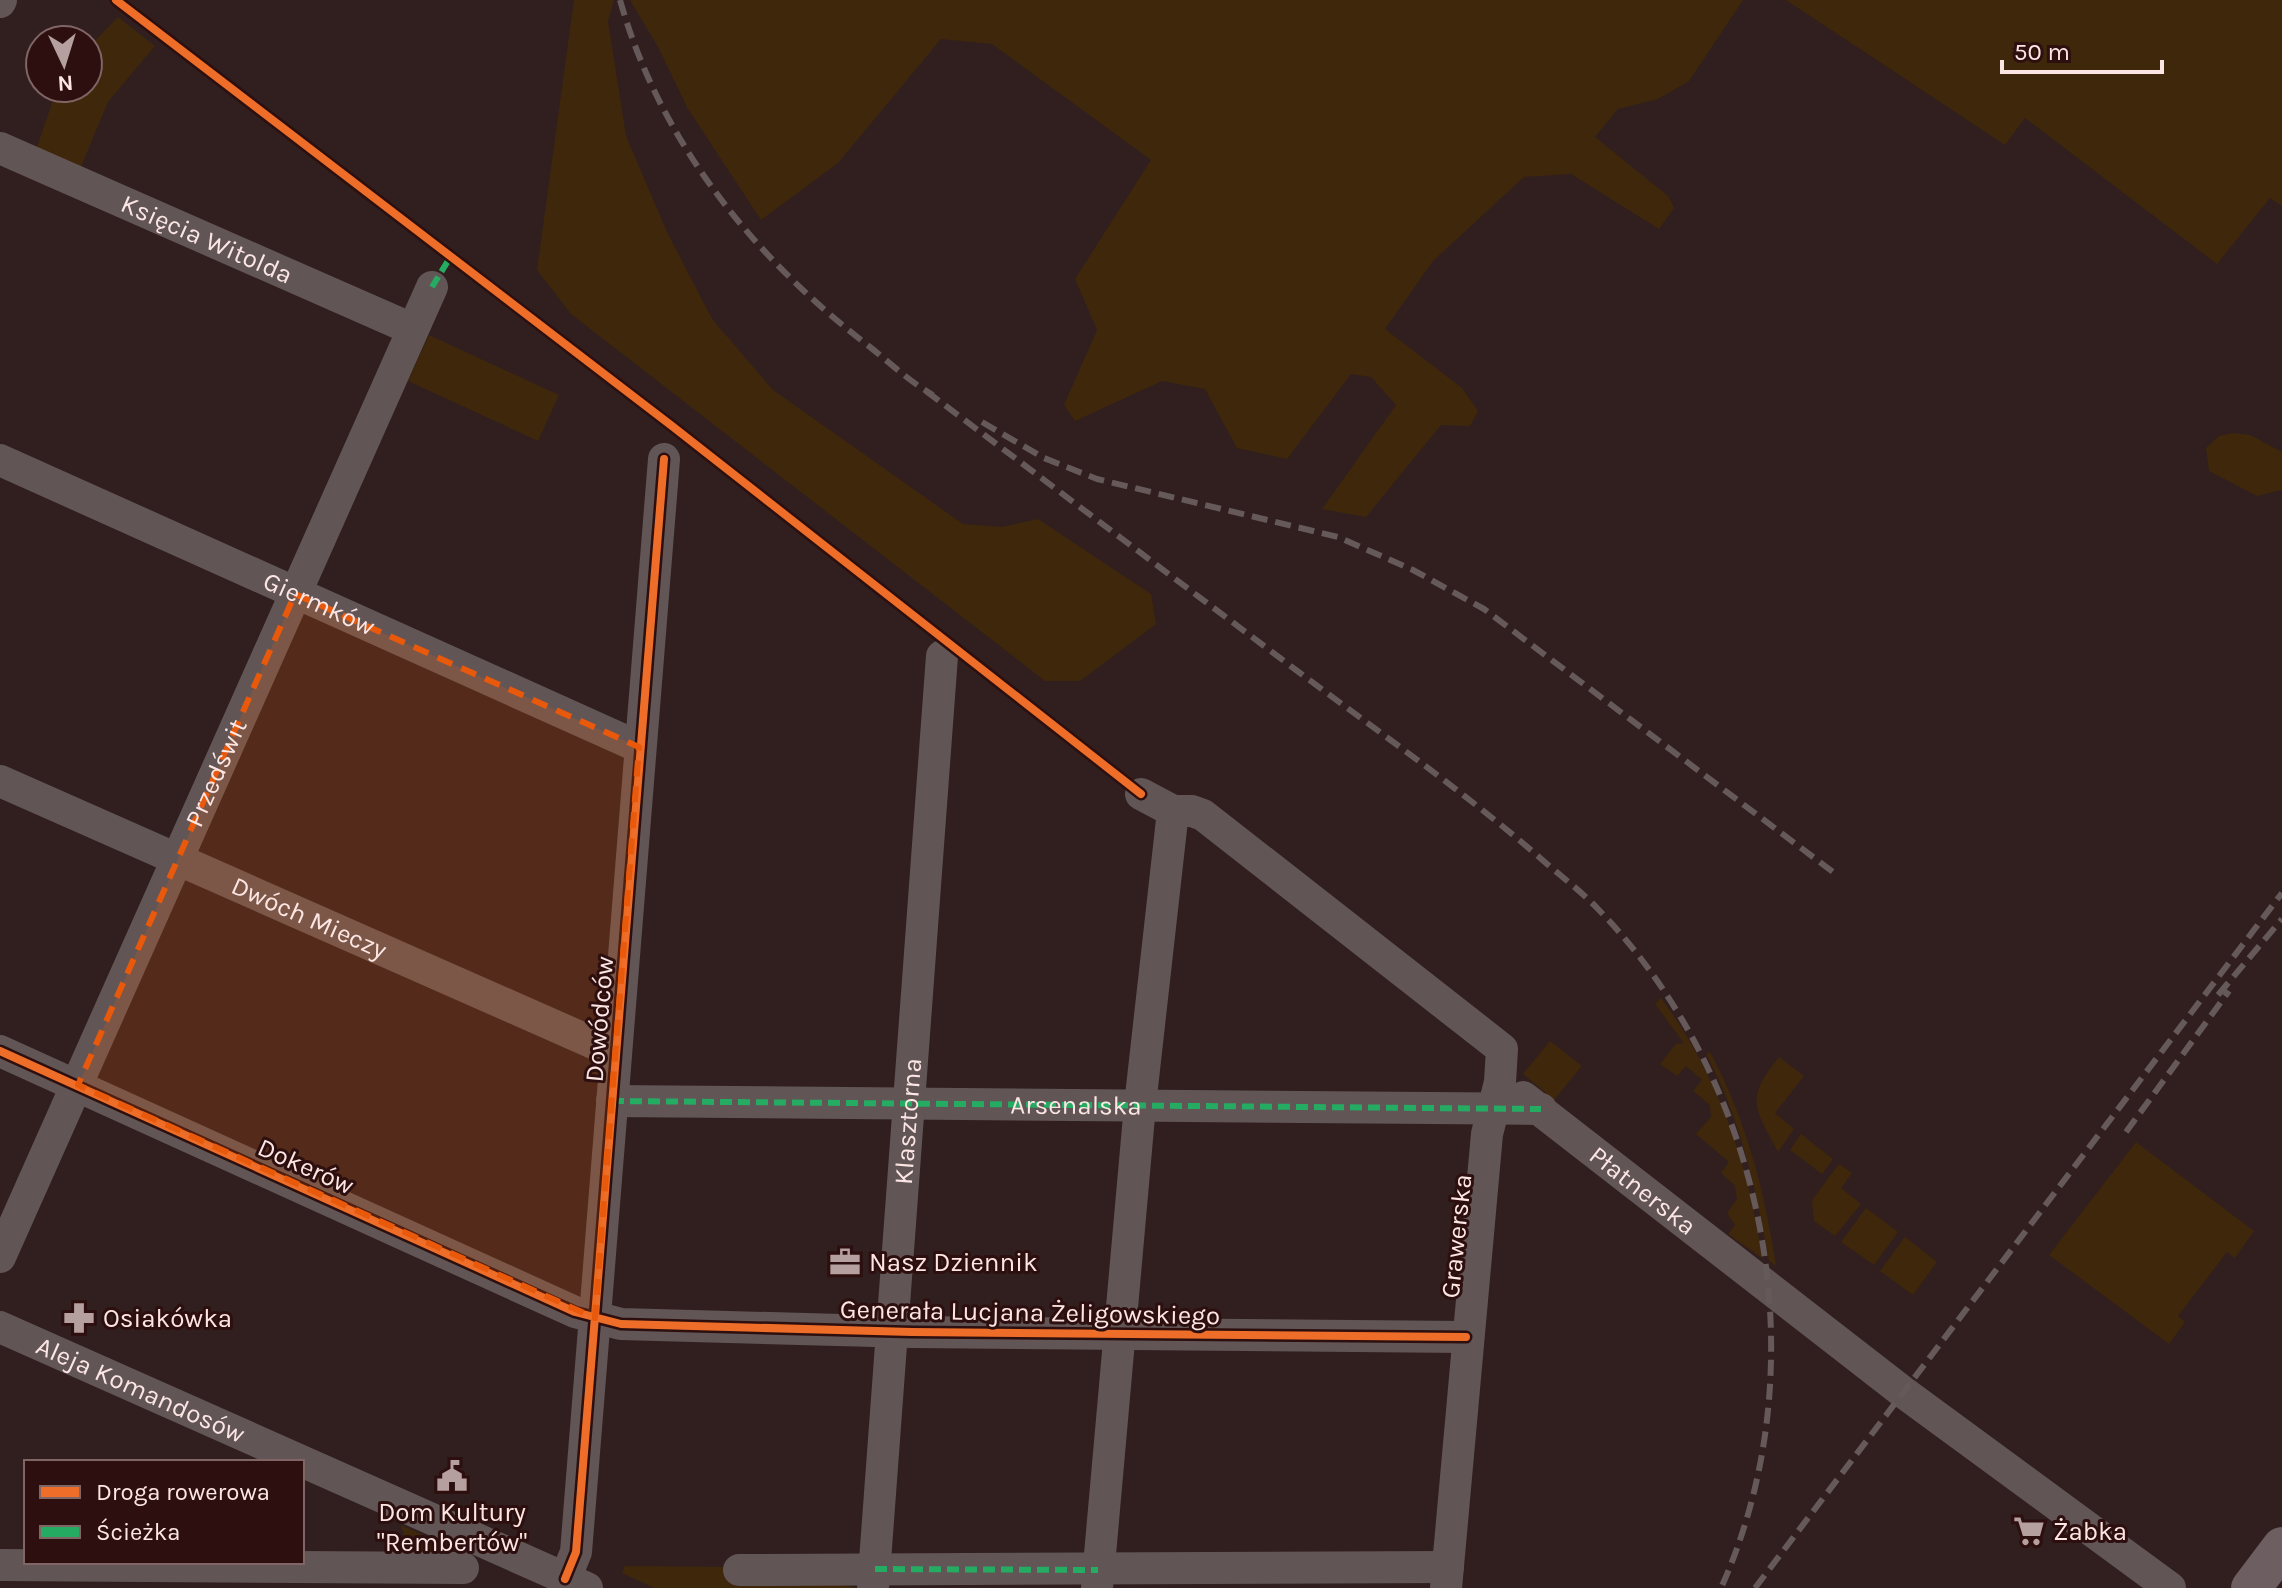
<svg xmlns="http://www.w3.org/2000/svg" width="2282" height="1588" font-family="Karla,sans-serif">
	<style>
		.green { fill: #3f270c }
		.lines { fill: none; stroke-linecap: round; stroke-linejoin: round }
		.minor { stroke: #625556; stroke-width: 32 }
		.major { stroke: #6d5e61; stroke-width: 40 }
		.rail { stroke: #66595a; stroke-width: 6; stroke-dasharray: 16 8; stroke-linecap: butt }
		.quiet { stroke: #26ab63; stroke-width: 6; stroke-dasharray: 12 6; stroke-linecap: butt }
		.cycleway-casing { stroke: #2c0f0e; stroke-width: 13 }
		.cycleway { stroke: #ee6e29; stroke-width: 8 }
		.marked { fill: #e8590c; fill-opacity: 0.2; stroke: #e8590c; stroke-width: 6; stroke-dasharray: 16 10; stroke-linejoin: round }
		.labels { text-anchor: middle; stroke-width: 6; stroke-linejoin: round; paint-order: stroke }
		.street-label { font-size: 26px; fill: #fce6e4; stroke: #2c0f0e }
		.poi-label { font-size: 26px; fill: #fce6e4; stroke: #2c0f0e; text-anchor: start }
	</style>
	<rect width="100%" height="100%" fill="#301f1e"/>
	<!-- green -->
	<path class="green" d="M574 0H614L608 21 626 136 667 232 712 319 773 390 963 524 1002 527 1038 519 1151 594 1156 624 1080 681H1045L571 314 537 270Z
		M630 0H1743L1689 81 1658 99 1618 109 1595 137 1668 196 1674 208 1659 229 1571 174 1524 177 1433 261 1385 329 1462 388 1478 411 1470 426 1441 425 1366 517 1322 509 1396 405 1371 377 1351 374 1287 459 1237 448 1205 389 1162 381 1075 421 1064 405 1097 330 1075 279 1151 160 992 44 941 39 838 163 761 220 688 109 658 47Z
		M1786 0H2282V206L2270 198 2217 264 2025 118 2005 145Z
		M118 17 155 46 108 102 80 169 36 150 57 88H88V48Z
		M429 335 559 395 538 441 408 381Z
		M2233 433 2250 435 2282 452V490L2257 496 2209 471 2206 448 2219 436Z
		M1661 998C1718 1074 1749 1165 1762 1258L1728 1234 1735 1225 1727 1213 1737 1199 1735 1186 1721 1173 1729 1162 1696 1134 1711 1117 1710 1105 1693 1091 1702 1080 1686 1066 1677 1076 1660 1064 1676 1044 1684 1043 1655 1004Z
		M1550 1041 1582 1066 1554 1100 1523 1074Z
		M1710 1052C1746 1119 1765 1192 1776 1266L1769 1261C1756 1189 1741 1119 1706 1054Z
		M1779 1057 1804 1076 1775 1113 1794 1129 1778 1152C1754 1107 1745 1099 1779 1057Z
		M1801 1134 1833 1159 1822 1174 1790 1150Z
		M2136 1142 2254 1231 2235 1258 2227 1252 2178 1316 2185 1322 2169 1344 2049 1255Z
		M1839 1164 1852 1173 1841 1188 1861 1204 1835 1236 1814 1221 1812 1200Z
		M1866 1208 1898 1232 1874 1265 1841 1242Z
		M1905 1237 1937 1262 1913 1295 1880 1271Z
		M401 1525 447 1546 441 1559 399 1552 405 1539Z
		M625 1566 733 1567 859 1588H654L622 1573Z"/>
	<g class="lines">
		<!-- minor -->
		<g class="minor">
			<path d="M0 2 1 0"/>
			<path id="s1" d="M0 148 412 329"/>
			<path id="s2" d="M0 460 639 747"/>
			<path id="s3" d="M0 781 616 1053"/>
			<path d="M1141 794 1173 811H1192L1203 815 1502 1049 1500 1082 1487 1134 1446 1588"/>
			<path d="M0 1051 575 1312 621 1324 912 1332 1466 1337"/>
			<path id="s4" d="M1523 1097 1903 1392 2170 1588"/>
			<path id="s5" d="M612 1101 1541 1109"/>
			<path id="s6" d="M0 1257 432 287"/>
			<path id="s7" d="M0 1327 587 1588"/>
			<path d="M0 1565 463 1568"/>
			<path d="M739 1570 1448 1567"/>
			<path d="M565 1579 576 1552 664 459"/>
			<path id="s8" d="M873 1588 942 656"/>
			<path d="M1097 1588 1140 1105 1173 811"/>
		</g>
		<!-- major -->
		<path class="major" d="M2251 1588 2282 1547"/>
		<!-- rail -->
		<path class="rail" d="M620 0C660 142 754 258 870 347 890 363 910 382 933 395
			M926 391C1051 485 1175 579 1300 673 1380 733 1463 791 1539 857 1558 874 1580 890 1598 909 1767 1083 1821 1366 1721 1588
			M982 422 1044 458 1097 479 1338 537 1413 570 1484 609 1833 872
			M2218 995 2282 919
			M2126 1132 2229 991
			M1755 1588 2282 893"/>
		<!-- quiet -->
		<path class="quiet" d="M432 287 451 256
			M612 1101 1541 1109
			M875 1569 1098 1570"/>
		<defs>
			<path id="cycleway" d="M116 0 672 426 1141 794
				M0 1051 575 1312 621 1324 912 1332 1466 1337
				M565 1579 576 1552 664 459"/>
		</defs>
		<!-- cycleway casing -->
		<use href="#cycleway" class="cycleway-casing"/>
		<!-- cycleway -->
		<use href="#cycleway" class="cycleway"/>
	</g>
	<!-- marked area -->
	<path class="marked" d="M295 594 639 747 595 1318 78 1085Z"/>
	<!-- icons -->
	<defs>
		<symbol id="office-bare" viewBox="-9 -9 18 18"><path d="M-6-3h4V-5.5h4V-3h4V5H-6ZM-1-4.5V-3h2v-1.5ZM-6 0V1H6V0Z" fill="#b5a09f" stroke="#2c0f0e" stroke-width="2.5" paint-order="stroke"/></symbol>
		<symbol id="pharmacy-bare" viewBox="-9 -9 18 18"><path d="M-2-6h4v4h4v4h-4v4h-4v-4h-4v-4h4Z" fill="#b5a09f" stroke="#2c0f0e" stroke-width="2.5" paint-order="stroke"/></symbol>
		<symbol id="civic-bare" viewBox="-9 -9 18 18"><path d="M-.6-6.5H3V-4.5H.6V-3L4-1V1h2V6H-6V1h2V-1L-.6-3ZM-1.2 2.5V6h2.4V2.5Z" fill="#b5a09f" stroke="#2c0f0e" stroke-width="2.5" paint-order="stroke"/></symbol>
		<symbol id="supermarket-bare" viewBox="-9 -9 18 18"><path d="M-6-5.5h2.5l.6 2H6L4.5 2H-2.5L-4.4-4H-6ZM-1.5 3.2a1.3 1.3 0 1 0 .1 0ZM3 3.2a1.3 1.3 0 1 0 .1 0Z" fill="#b5a09f" stroke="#2c0f0e" stroke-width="2.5" paint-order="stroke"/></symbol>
	</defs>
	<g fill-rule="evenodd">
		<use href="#office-bare" x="823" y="1240" width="44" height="44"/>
		<use href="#pharmacy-bare" x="57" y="1296" width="44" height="44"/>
		<use href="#civic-bare" x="430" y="1454" width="44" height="44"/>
		<use href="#supermarket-bare" x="2007" y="1509" width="44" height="44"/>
	</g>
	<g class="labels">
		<!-- street labels -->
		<g class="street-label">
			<text dy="9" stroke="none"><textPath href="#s1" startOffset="226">Księcia Witolda</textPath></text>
			<text dy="9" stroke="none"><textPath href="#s2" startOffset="350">Giermków</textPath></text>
			<text dy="9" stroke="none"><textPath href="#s6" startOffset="530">Przedświt</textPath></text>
			<text dy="9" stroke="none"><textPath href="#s3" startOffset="338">Dwóch Mieczy</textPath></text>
			<text transform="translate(599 1019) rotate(-85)" y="9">Dowódców</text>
			<text dy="9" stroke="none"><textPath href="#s5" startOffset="464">Arsenalska</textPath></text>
			<text dy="9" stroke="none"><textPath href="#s8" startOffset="468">Klasztorna</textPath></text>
			<text transform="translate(306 1166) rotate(24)" y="9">Dokerów</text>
			<text dy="9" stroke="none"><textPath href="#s4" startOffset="152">Płatnerska</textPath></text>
			<text transform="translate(1456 1236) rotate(-84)" y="9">Grawerska</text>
			<text transform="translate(1030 1312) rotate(1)" y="9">Generała Lucjana Żeligowskiego</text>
			<text dy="9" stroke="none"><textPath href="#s7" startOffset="154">Aleja Komandosów</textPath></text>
		</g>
		<!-- poi labels -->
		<g class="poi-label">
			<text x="869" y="1271">Nasz Dziennik</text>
			<text x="103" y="1327">Osiakówka</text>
			<text x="452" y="1521" text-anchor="middle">Dom Kultury<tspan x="452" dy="30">"Rembertów"</tspan></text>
			<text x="2053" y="1540">Żabka</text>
		</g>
	</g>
	<!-- legend -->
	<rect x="24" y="1460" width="280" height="104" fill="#2c0f0e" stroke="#7f6564" stroke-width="2"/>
	<rect x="40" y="1486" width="40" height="12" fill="#ee6e29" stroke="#7f6564" stroke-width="2"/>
	<text x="96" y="1500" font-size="24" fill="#fce6e4">Droga rowerowa</text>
	<rect x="40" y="1526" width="40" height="12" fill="#26ab63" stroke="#7f6564" stroke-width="2"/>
	<text x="96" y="1540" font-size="24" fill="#fce6e4">Ścieżka</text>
	<!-- north arrow -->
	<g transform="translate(64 64) rotate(176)"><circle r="38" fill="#2c0f0e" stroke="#7f6564" stroke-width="2"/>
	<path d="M0-6L14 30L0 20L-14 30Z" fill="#b5a09f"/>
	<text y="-12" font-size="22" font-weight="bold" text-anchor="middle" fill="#fce6e4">N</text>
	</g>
	<!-- scale -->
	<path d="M2002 60v12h160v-12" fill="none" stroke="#fce6e4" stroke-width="4"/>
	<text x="2014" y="60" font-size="24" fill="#fce6e4" stroke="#2c0f0e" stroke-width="6" paint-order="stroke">50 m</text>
</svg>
